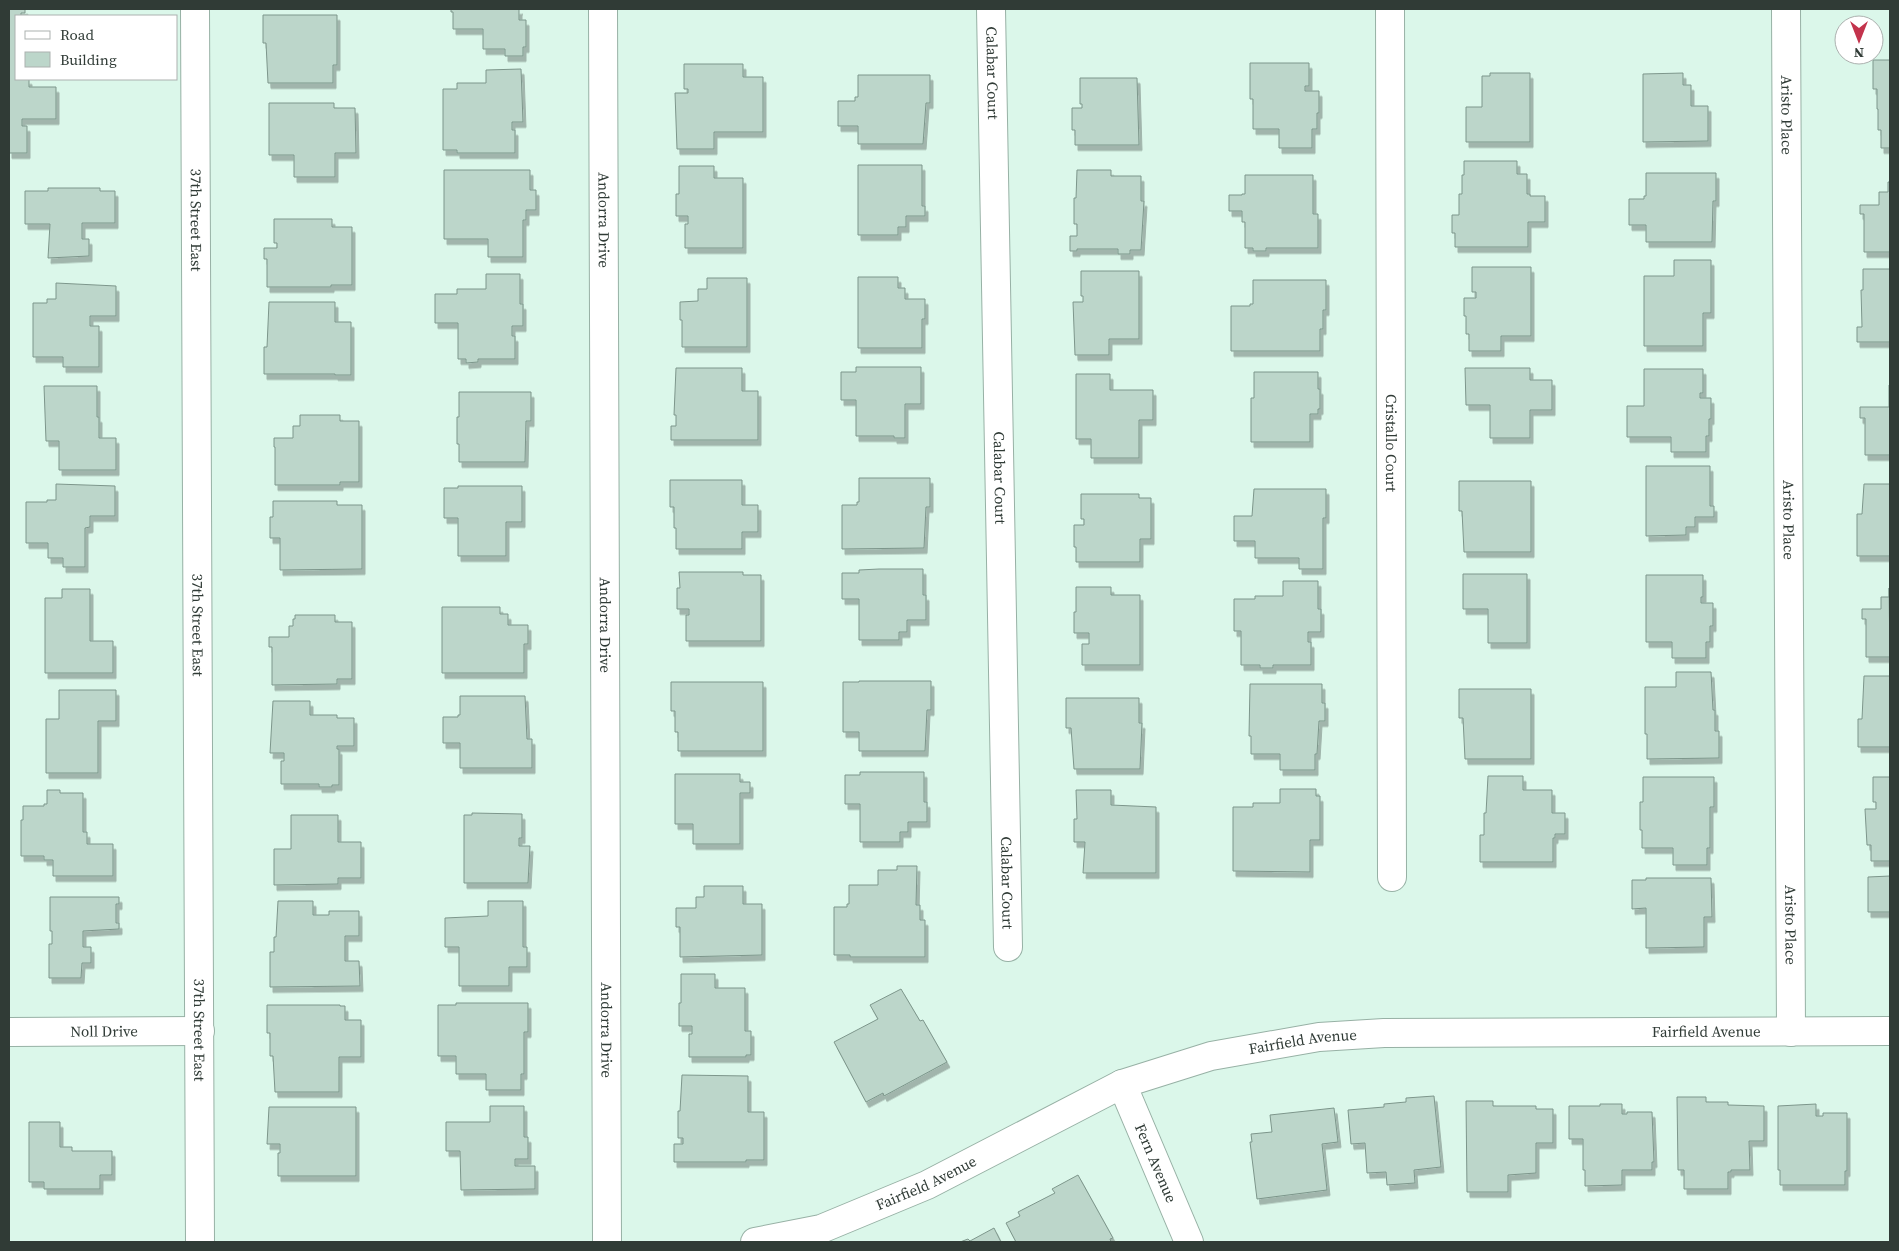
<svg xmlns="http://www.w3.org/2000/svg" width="1899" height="1251" font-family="'Source Serif 4',serif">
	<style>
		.building { fill: #bcd6ca; stroke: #7d968b; filter: url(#shadow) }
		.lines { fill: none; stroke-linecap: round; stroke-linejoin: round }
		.minor-casing { stroke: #97b1a5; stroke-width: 30 }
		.minor { stroke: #fff; stroke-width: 28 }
		.labels { text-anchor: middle; stroke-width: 5; stroke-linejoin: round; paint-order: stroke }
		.street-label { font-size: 15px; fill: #303b36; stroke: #fff }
	</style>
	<defs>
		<filter id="shadow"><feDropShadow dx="3" dy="5.5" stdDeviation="0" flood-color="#0004"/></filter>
	</defs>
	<rect width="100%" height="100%" fill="#dbf7ea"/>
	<!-- building -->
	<path class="building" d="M9 9H25V13H21V16H16V79H29V87H56V119H22V126H27V153H9Z
		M451 9H520H519V20H526V47H523V56H505V49H483V29H453V12H451Z
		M263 15H337V65H333V83H268L266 43H263Z
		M1873 60H1890V148H1881V130H1878V109H1877V89H1873Z
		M1250 63H1309V86H1305V91H1319V113H1317V129H1312V148H1279V129H1253V99H1250Z
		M684 64H743V77H763V132H714V149H677L675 93H688V89H684Z
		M521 69 523 122H512V130H515V153H457V150H443V89H457V83H486V70Z
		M1490 73H1530V142H1466V107H1482V76H1490Z
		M1683 73V85H1691V106H1708V141L1643 142V74Z
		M858 75H930V103H926L923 144H858V126H838V101H855V97H858Z
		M1080 78H1137L1139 145H1075V130H1072V108H1082V104H1080Z
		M269 103H334V108H355L356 153H335V177H294V155H269Z
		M1464 161H1517V174H1527V194H1530V196H1545V222H1528V247H1455V233H1452V215H1459V194H1462V175H1464Z
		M858 165H922V206H925V216H906V227H898V235H858Z
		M679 166H714V178H743V248H685V224H688V216H676V194H679Z
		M444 170H530V190H536V210H526V220H523V257H488V239H444Z
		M1077 170H1111V176H1141V201H1144L1141 250H1130V254H1118V249H1077V251H1070V236H1077V224H1074V198H1076Z
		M1646 173H1716V201H1713L1712 242H1646V225H1629V199H1644V196H1646Z
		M1245 175H1313V214H1318V248H1266V251H1253V248H1245V222H1242V211H1229V195H1242V194H1245Z
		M1888 182H1890V252H1864V214H1860V205H1879V192H1888Z
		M48 188H100V191H115V223H82V239H89V256L48 258 50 224H25V191H48Z
		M274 219H332V227H352V285H331V287H267V259H264V248H277V243H274Z
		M1674 260H1711V313H1703V346H1644V276H1674Z
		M1472 267H1531V336H1501V351H1469V334H1466V316H1464V298H1476V292H1472Z
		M1863 269H1890V342H1857V327H1862L1861 290H1863Z
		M1081 271H1139V339H1109V355H1075L1073 302H1083V296H1081Z
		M486 274H520V304H523V326H512V336H515V359H478V362L466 363V359H458V323H435V294H457V289H486Z
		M858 277H898V288H905V299H925V319H922V348H858Z
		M707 278H747V347H682V320H680V302L698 301V289H707Z
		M1253 280H1326V310H1323V329H1320V351H1231V306H1250V304H1253Z
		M56 283 116 286V316H90V326H99V367H63V357H33V303H47V299H56Z
		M269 302H335V322H351V375H335V374H264V347H267Z
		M856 367H921V404H905V438H894V436H856V400H841V372H856Z
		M676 368H742V391H758V440H671V426H676V415H674Z
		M1465 368H1530V380H1552V410H1530V438H1490V405H1466Z
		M1644 369H1703V393H1700V398H1711V419H1709V436H1706V452H1671V437H1627V406H1644Z
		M1254 372H1318V389H1320V409H1318V414H1310V442H1251V398H1254Z
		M1076 374H1110V390H1153V420H1139V458H1091V439H1076Z
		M1889 385H1890V455H1865V418H1860V407H1889Z
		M44 386H97V417H99V438H116V470H59V441H46Z
		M459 392H531V421H526L525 462H459V444H457V417H459Z
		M300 415H340V421H359V482H340V485H275V447H274V438H293V426H300Z
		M1646 466H1710V506H1714V517H1695V527H1686V535L1646 536Z
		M859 478H930V507H926L924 548 842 549V505H857V502H859Z
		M670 480H742V505H758V532H742V549H676V528H674V507H670Z
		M1459 481H1531V552H1464L1462 511H1459Z
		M56 484 115 486V516H90V527L85 528V567H63V558H48V543H26V502H47V500H56Z
		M1864 484H1890V556H1857V514H1862Z
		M458 486H522V522H506V556H458V518H444V488H458Z
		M1254 489H1326V518H1323V569H1299V558H1255V541H1234V516H1252Z
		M1081 494H1139V498H1151V539H1140V562H1076V547H1074V525H1084V519H1081Z
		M273 501H337V505H362V569L280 570V538H270V517H273Z
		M879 569H923V595H926V620H907V632H899V640H859V599H842V573H859V570Z
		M679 572H743V575H761V641H686V615H689V609H677V588H680Z
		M1463 574H1527V643H1488V609H1463Z
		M1646 575H1703V597H1701V603H1713V626H1710V642H1706V658H1672V642H1646Z
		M1283 581H1318V609H1321V632H1308V642H1311V665H1273V668H1260V665H1241V631H1234V599H1255V596H1283Z
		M1076 587H1111V595H1140V665H1082V644H1089V633H1074V612H1076Z
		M1889 588 1890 657H1866V619H1862V609H1881V597H1889Z
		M62 589H90V641H113V673H45V598H62Z
		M442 607H500V614H508V625H528V644H524V673H442Z
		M295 615H335V622H352V679H337V684L272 685V647H269V637H289V626H293V619H295Z
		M1676 672H1711L1713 710H1715V731H1719V758L1647 759V734H1645V687H1676Z
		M1864 676H1890V747H1858V719H1862Z
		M859 681H931V710H927L925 751H859V732H843V682H859Z
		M671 682H763V751H678V732H675V711H671Z
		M1250 684H1322V703H1325V721H1319L1317 754H1315V770H1280V754H1251V736H1249Z
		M1459 689H1531V759H1465L1463 718H1459Z
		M59 690H116V721H98V773H46V719H59Z
		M460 696H525L527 739H532V768H460V743H443V717H458V715H460Z
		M1066 698H1139V723H1142L1140 769H1074L1071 728H1066Z
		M273 701H310V715H337V718H354V746H337V749H339V785H332V787H319V784H281V761H284V753H270Z
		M860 772H924V802H927V822H908V832H900V842H860V804H845V775H860Z
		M675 774H740V782H750V793H740V844H693V824H675Z
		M1488 776H1523V790H1552V813H1565V834H1555V838H1553V862H1480V835H1484V813H1486Z
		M1643 777H1714V807H1710V848H1707V865H1673V848H1642V830H1640V802H1643Z
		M1873 777H1890V861H1871V845H1867L1865 809H1876V802H1873Z
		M1280 789H1316V796H1320V840H1310V872L1233 871V807H1253V803H1280Z
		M47 790H60V793H83V832H87V844H113V876H53V860H44V856H21V820H23V806H44V804H47Z
		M1076 790H1111V805L1156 807V873H1083L1085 842H1074V819H1077Z
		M472 813 522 814V838H519V846H530L528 883H464V815H472Z
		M291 815H338V842H361V878H338V884L274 885V849H291Z
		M897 866H917L916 905H920V920H925V957H850V955H834V907H847V904H849V885H878V870H897Z
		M1890 876V912H1868V877Z
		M1646 878H1711L1712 917H1704V947L1646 948V908L1632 909V880H1646Z
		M704 886H743V904H762V955L680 957V927H676V908H696V897H704Z
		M50 897H119V904H116V923H119V929L83 931V947H91V963H82L81 978H49V944H52V931H50Z
		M278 901H313V915H329V911H359V936H345V961H359L360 986 270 987V952H274V937H276Z
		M488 901H523V947H527V967H509V986H459V947H445V918L488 916Z
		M681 974H715V988H745V1031H751V1055H746V1057H689V1034H692V1026H679V1003H681Z
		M901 989 920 1021 923 1020 947 1062 884 1096 883 1093 866 1102 834 1042 878 1019 870 1005Z
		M456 1003H528V1032H524V1074H521V1090H486V1074H456V1056H438V1005H456Z
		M267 1005H340V1006H345V1020H361V1057H339V1092H275L273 1056H270V1033H267Z
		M682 1075 748 1076V1112H764V1160H746V1162H674V1144H683V1138H678V1111H680Z
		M1434 1096 1441 1167 1414 1170 1415 1183 1387 1185 1386 1172 1367 1173 1365 1143 1351 1144 1348 1110 1384 1107V1104L1406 1102V1098Z
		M1677 1097H1706V1102H1728V1105L1764 1106V1141H1749L1750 1170H1731V1172H1728V1189H1684V1170H1678Z
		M1466 1101H1493V1106H1536V1109H1553V1143H1536V1173L1508 1175V1192H1467Z
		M1600 1104H1622V1114H1627V1112H1652L1654 1162H1652V1170H1622V1185L1585 1186V1170H1583V1139H1569V1106H1600Z
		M1816 1104V1116H1823V1113H1847V1171H1845V1185H1780V1170H1778V1106Z
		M490 1106H524V1137H528V1159H515V1166H535V1189L461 1190 460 1151H446V1122H490Z
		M269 1107H356V1176H278V1153H280V1144H267Z
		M1334 1108 1338 1142 1322 1144 1327 1190 1257 1199 1250 1142H1252L1251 1134 1272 1132 1270 1115Z
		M29 1122H60V1147H72V1151H112V1175H100V1189H44V1182H29Z
		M1078 1175 1113 1238 1110 1239 1111 1242H1016L1006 1223 1020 1216 1018 1212 1055 1193 1052 1189Z
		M994 1228 1001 1242H960L968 1239 970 1241Z"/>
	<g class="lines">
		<defs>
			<g id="minor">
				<path id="s1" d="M195 9 200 1242"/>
				<path id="s2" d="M603 9 607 1242"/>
				<path id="s3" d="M991 9 1008 947"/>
				<path id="s4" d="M1390 9 1392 877"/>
				<path id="s5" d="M1786 9 1791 1032"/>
				<path id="s6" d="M9 1032 200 1031"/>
				<path id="s7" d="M1122 1084 1189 1242"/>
				<path id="s8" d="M755 1242 821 1229 927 1185 1122 1084 1211 1056 1319 1037 1384 1033 1890 1031"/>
			</g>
		</defs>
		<!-- minor casing -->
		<use href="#minor" class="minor-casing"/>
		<!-- minor -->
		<use href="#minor" class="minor"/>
	</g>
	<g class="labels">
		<!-- street labels -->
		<g class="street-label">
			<text dy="5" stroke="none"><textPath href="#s3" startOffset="64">Calabar Court</textPath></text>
			<text dy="5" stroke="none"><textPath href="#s5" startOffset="106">Aristo Place</textPath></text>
			<text dy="5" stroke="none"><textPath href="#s1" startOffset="211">37th Street East</textPath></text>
			<text dy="5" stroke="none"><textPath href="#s2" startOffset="211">Andorra Drive</textPath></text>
			<text dy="5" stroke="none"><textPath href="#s4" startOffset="434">Cristallo Court</textPath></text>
			<text dy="5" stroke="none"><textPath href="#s3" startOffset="469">Calabar Court</textPath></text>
			<text dy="5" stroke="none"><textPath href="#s5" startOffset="511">Aristo Place</textPath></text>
			<text dy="5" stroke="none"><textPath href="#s1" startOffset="616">37th Street East</textPath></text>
			<text dy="5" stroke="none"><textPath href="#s2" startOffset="616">Andorra Drive</textPath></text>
			<text dy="5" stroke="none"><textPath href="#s3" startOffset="874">Calabar Court</textPath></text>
			<text dy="5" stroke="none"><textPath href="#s5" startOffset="916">Aristo Place</textPath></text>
			<text dy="5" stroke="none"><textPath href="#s1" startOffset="1021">37th Street East</textPath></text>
			<text dy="5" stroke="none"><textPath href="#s2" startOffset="1021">Andorra Drive</textPath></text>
			<text dy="5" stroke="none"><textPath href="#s6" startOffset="95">Noll Drive</textPath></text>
			<text dy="5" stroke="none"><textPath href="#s8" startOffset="992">Fairfield Avenue</textPath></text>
			<text dy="5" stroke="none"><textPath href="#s8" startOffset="588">Fairfield Avenue</textPath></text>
			<text dy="5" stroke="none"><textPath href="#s7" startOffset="86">Fern Avenue</textPath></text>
			<text dy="5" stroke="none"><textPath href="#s8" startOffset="182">Fairfield Avenue</textPath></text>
		</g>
	</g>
	<!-- border -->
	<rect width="1899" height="1251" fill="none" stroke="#303b36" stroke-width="20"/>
	<!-- legend -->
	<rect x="15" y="15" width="162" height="65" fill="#ffffff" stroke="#acb1af"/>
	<rect x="25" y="31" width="25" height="8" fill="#ffffff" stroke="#acb1af"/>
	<text x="60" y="40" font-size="15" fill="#303b36">Road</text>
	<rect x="25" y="52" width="25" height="15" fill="#bcd6ca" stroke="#acb1af"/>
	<text x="60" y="65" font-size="15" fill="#303b36">Building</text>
	<!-- north arrow -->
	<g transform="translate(1859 40) rotate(180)"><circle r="24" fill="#ffffff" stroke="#acb1af"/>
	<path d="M0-4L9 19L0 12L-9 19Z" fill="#c3334c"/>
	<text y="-8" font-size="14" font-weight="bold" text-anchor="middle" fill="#303b36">N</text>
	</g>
</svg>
